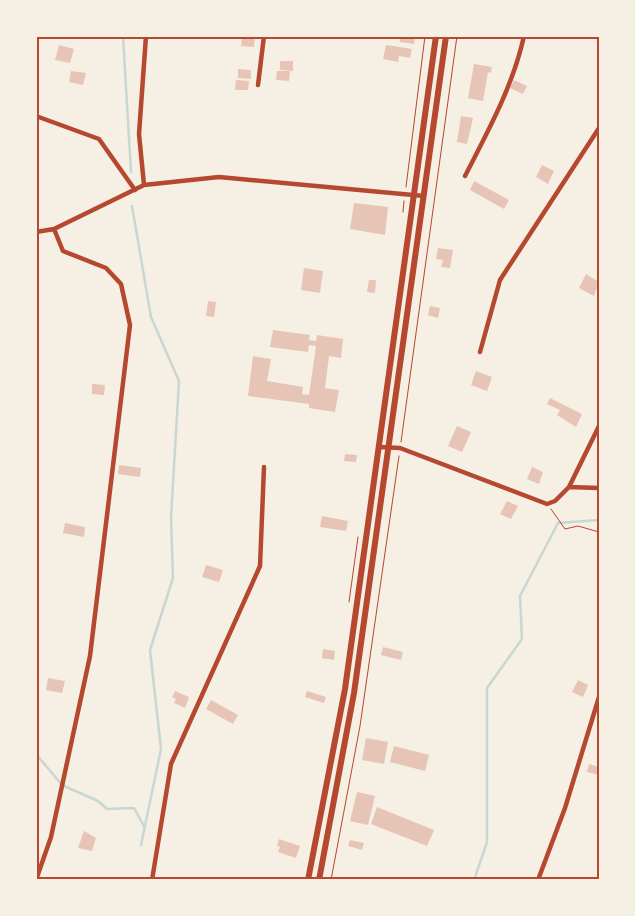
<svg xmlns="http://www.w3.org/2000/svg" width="635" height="916" font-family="Georgia,serif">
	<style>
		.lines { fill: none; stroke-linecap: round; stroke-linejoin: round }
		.stream { stroke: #c9d6d2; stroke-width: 2.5 }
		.building { fill: #e6c5b7 }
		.path { stroke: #b5482f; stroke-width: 1 }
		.minor { stroke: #b5482f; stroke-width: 4.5 }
		.primary { stroke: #b5482f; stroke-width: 6 }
		.neatline { fill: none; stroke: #b5482f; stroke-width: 2 }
	</style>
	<rect width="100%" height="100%" fill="#f6efe4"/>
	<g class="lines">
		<!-- stream -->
		<path class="stream" d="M123 36 131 172
			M132 206 151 317 179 381 171 518 173 578 150 650 161 749 141 845
			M36 754 62 785 98 801 107 809 134 808 145 828
			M474 880 487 842V688L522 639 520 596 558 523 599 520"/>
	</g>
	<!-- building -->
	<path class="building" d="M400 36H415L414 44 400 42Z
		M242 37 255 38 254 47 241 46Z
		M59 45 74 49 70 63 55 60Z
		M386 45 412 49 410 58 399 56 398 62 383 59Z
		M280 61H293V71L280 70Z
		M474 64 492 67 491 73 488 72 483 101 468 98Z
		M238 69 251 70V79L238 78Z
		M71 71 86 73 83 85 69 82Z
		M277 71H290L289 81 276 80Z
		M236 80 249 81 248 90H235Z
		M514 80 527 86 523 94 510 88Z
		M461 116 473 118 467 144 457 142Z
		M542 165 554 171 548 184 536 177Z
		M474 181 509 200 504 209 470 190Z
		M354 203 388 207 385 235 350 229Z
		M438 248 453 250 450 268 441 267 443 260 436 259Z
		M304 268 323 271 320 293 301 290Z
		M586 274 599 282 594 296 579 288Z
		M369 280H376L375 293 367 292Z
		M208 301 216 302 214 317 206 316Z
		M430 306 440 308 438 318 428 315Z
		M273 330 310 335 309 340 316 341 317 335 343 339 341 358 329 356 325 388 339 390 335 412 309 408V404L248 396 253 356 271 359 267 381 303 387 302 394 309 395 316 346 309 345 308 352 270 347Z
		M476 371 492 377 487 391 471 385Z
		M92 384 105 385 104 395 92 394Z
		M550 398 582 414 576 427 557 415 560 410 547 404Z
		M457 426 471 432 462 452 448 446Z
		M345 454 357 455 356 462 344 461Z
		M119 465 141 468 140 477 118 474Z
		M532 467 543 472 539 484 527 479Z
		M507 501 518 506 511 519 500 514Z
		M322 516 348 521 346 531 320 527Z
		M65 523 85 527 84 537 63 533Z
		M206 565 223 570 219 582 202 577Z
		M383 647 403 652 401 660 381 655Z
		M323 649 335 651 334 660 322 658Z
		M48 678 65 681 62 693 46 690Z
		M578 680 588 685 583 697 572 692Z
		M175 691 189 697 185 708 174 703 176 699 172 697Z
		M307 691 326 697 324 703 305 697Z
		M211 700 238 715 233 724 206 709Z
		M366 738 388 742 384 764 362 760Z
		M394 746 429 755 425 771 390 762Z
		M589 764 599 767V775L587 772Z
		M357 792 375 796 368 825 350 821Z
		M377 807 434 830 427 846 371 824Z
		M84 831 96 838 92 851 78 848Z
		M279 839 300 846 296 858 278 852 280 847 277 846Z
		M350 840 364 843 362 850 348 846Z"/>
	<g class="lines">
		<!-- path -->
		<path class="path" d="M406 187 425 36
			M403 212 404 201
			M401 442 457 36
			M551 509 565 529 578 526 599 532
			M349 602 358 537
			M331 880 360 726 399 456"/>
		<!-- minor -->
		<path class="minor" d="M258 85 264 36
			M36 116 99 139 135 190
			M465 176C488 131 513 86 524 36
			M144 185 139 134 146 36
			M36 232 54 229 144 185 219 177 424 196
			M480 352 500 280 599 128
			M379 447 400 448 547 504 555 501 569 487 599 488
			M569 487 599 426
			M36 880 51 837 90 656 130 325 121 284 106 268 63 251 54 229
			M152 880 171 764 260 566 264 467
			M538 880 565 808 599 697"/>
		<!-- primary -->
		<path class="primary" d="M308 880 345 689 436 36
			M319 880 354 693 446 36"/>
	</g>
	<!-- border -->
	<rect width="635" height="916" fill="none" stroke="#f6efe4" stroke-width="75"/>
	<rect x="38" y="38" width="560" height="840" class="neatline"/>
</svg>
